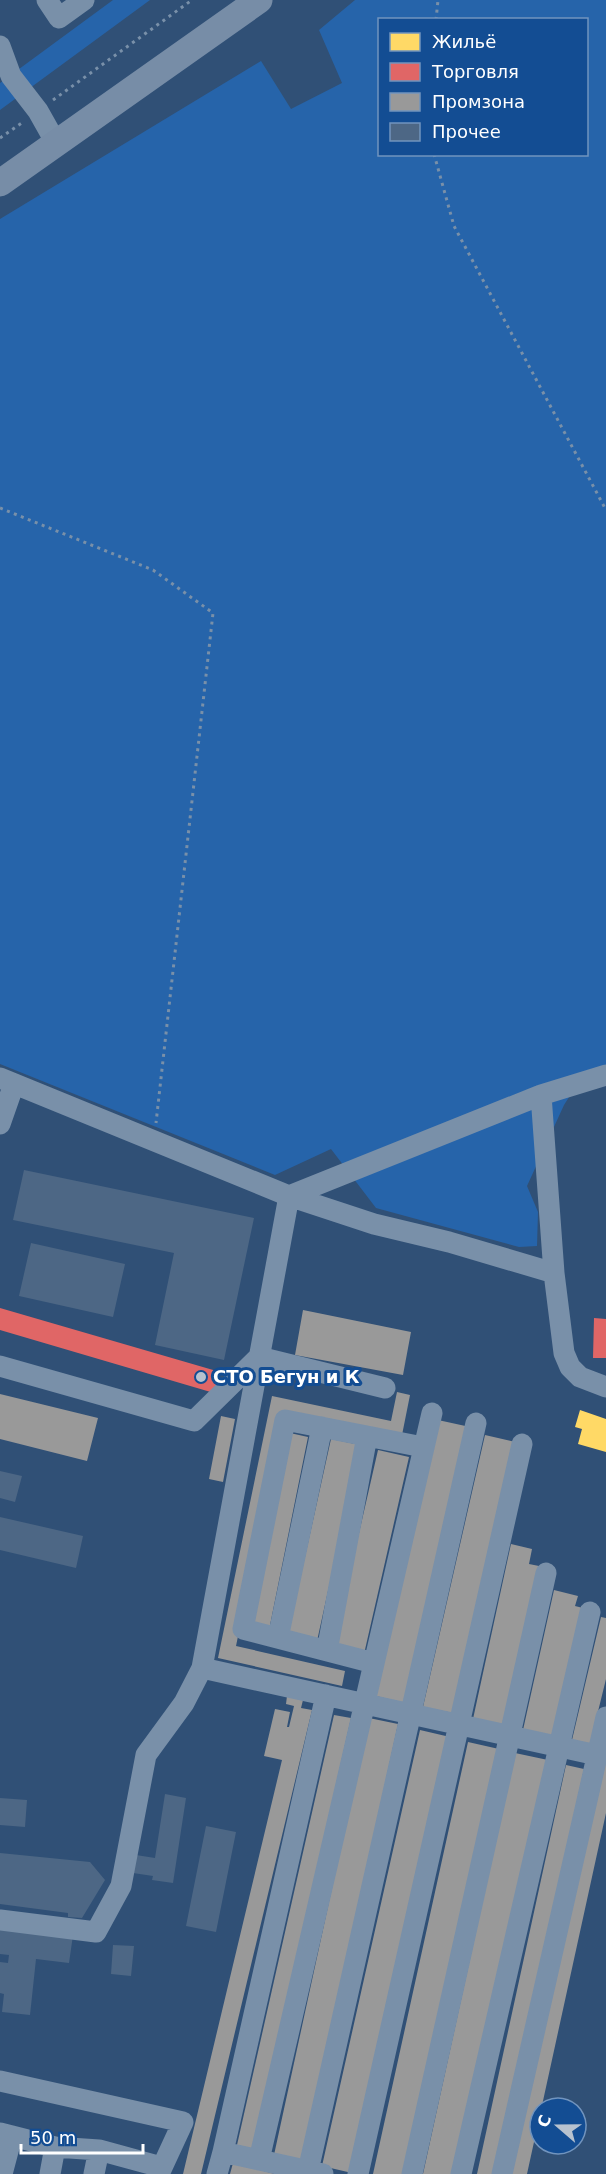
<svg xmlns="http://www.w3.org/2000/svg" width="606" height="2174" font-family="'DejaVu Sans',sans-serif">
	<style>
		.green { fill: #2664aa; fill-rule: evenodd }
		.homes { fill: #ffd966 }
		.shops { fill: #e06666 }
		.industry { fill: #999 }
		.building { fill: #4d6785 }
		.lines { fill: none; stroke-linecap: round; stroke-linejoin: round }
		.path { stroke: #7990a9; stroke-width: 3; stroke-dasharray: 3 4.5; stroke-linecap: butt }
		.minor { stroke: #7990a9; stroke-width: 21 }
		.major { stroke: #778da7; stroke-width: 27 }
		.poi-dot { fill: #b7c2cf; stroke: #134d93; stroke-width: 2 }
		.labels { text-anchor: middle; stroke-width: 6; stroke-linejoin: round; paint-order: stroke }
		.poi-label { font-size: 18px; font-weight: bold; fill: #fff; stroke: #134d93; text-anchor: start }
	</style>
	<rect width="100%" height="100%" fill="#305076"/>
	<!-- green -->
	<path class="green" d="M113 0H150L0 110V83Z
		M355 0H606V1070L578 1083 564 1105 527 1186 538 1212 537 1246 519 1247 376 1208 331 1149 275 1175 0 1064V219L261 61 291 109 342 83 319 30ZM380 20H586V154H380Z"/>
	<!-- homes -->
	<path class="homes" d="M580 1410 606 1419V1452L578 1444 582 1429 575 1427Z"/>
	<!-- shops -->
	<path class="shops" d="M0 1308 220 1372 214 1393 0 1330Z
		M594 1318 606 1319V1358H593Z"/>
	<!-- industry -->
	<path class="industry" d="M303 1310 411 1332 403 1375 295 1355Z
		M397 1392 410 1395 401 1440 283 1416 236 1646 345 1671 342 1686 218 1658 272 1396 391 1421Z
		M0 1394 98 1418 87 1461 0 1439Z
		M221 1416 235 1419 223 1482 209 1479Z
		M438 1420 470 1427 404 1703 372 1695Z
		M290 1433 308 1437 269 1630 252 1626Z
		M485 1435 515 1442 453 1713 423 1707Z
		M331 1439 360 1445 317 1641 288 1634Z
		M378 1450 409 1457 364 1654 333 1647Z
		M511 1544 532 1549 529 1564 539 1566 505 1725 473 1719Z
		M554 1590 578 1596 575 1606 583 1608 554 1737 523 1730Z
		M601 1617 606 1618V1679L590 1744 572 1740Z
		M287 1696 303 1700 301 1708 312 1710 201 2174H183L282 1760 264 1756 275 1709 290 1712 287 1727H289L294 1706 286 1704Z
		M334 1715 351 1718 254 2149 237 2145Z
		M369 1718 398 1724 303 2161 274 2155Z
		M420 1730 450 1737 352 2173 322 2166Z
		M468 1742 499 1749 405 2174H373Z
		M606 1752V1813L527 2174H511Z
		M515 1753 548 1760 457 2174H423Z
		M566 1765 584 1769 495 2174H477Z
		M233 2163 275 2174H230Z"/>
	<!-- building -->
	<path class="building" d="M24 1170 254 1218 224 1360 155 1345 174 1253 13 1220Z
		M31 1243 125 1264 113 1317 19 1296Z
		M0 1471 22 1476 15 1502 0 1498Z
		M0 1517 83 1536 76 1568 0 1550Z
		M165 1794 186 1798 173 1883 152 1880 153 1876 133 1873 136 1855 155 1858Z
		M0 1798 27 1800 25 1827 0 1825Z
		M206 1826 236 1832 216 1932 186 1926Z
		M0 1853 90 1862 105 1880 82 1918 68 1917V1913L0 1904Z
		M0 1926 73 1935 69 1963 36 1959 30 2015 2 2012 4 1994 0 1993V1962L8 1963 9 1955 0 1954Z
		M113 1945 134 1946 131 1976 111 1974Z"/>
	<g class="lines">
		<!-- path -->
		<path class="path" d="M436 20 438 0
			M53 100 192 0
			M0 138 23 122
			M434 154 454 226 606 510
			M0 508 153 570 213 613 156 1123"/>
		<!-- minor -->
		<path class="minor" d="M47 0 59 18 84 0
			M0 46 11 76 38 111 56 143
			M0 1078 289 1196 374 1224 449 1242 554 1273
			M541 1095 554 1273 564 1353 570 1367 580 1377 606 1387
			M0 1124 14 1084
			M289 1196 541 1095 606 1075
			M0 1366 194 1421 259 1357 385 1388
			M278 1638 322 1427
			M327 1651 367 1436
			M374 1663 243 1629 285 1420 423 1447
			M202 1668 597 1755
			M0 1920 96 1932 121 1886 146 1755 184 1703 202 1668 289 1196
			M0 2081 183 2122 159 2174
			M0 2133 55 2147 99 2150 161 2167
			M223 2152 323 2174
			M259 2160 432 1413
			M308 2171 476 1423
			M2 2174 12 2136
			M50 2174 55 2147
			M94 2174 99 2150
			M217 2174 223 2152 326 1695
			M358 2174 522 1444
			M412 2174 546 1573
			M461 2174 590 1612
			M502 2174 606 1717"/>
		<!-- major -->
		<path class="major" d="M0 183 259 0"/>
	</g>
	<!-- markers -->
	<circle class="poi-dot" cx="201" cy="1377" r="6"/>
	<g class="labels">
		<!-- poi labels -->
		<g class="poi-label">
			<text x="213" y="1383">СТО Бегун и К</text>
		</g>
	</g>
	<!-- legend -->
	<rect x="378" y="18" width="210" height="138" fill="#134d93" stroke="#7194be" stroke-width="1.5"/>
	<rect x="390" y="33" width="30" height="18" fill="#ffd966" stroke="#7194be" stroke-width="1.5"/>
	<text x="432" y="48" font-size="18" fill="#ffffff">Жильё</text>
	<rect x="390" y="63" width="30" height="18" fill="#e06666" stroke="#7194be" stroke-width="1.5"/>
	<text x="432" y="78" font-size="18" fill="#ffffff">Торговля</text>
	<rect x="390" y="93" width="30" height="18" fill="#999999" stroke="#7194be" stroke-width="1.5"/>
	<text x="432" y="108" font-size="18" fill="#ffffff">Промзона</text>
	<rect x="390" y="123" width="30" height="18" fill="#4d6785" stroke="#7194be" stroke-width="1.5"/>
	<text x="432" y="138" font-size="18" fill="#ffffff">Прочее</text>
	<!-- north arrow -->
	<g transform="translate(558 2126) rotate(290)"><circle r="28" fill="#134d93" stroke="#7194be" stroke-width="1.5"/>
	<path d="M0-4.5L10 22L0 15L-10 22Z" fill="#b7c2cf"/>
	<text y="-9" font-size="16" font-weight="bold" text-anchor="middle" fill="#ffffff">С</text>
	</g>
	<!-- scale -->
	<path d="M21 2144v9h122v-9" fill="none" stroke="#ffffff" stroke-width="3"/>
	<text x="30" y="2144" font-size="18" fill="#ffffff" stroke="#134d93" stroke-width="4.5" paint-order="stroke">50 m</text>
</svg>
